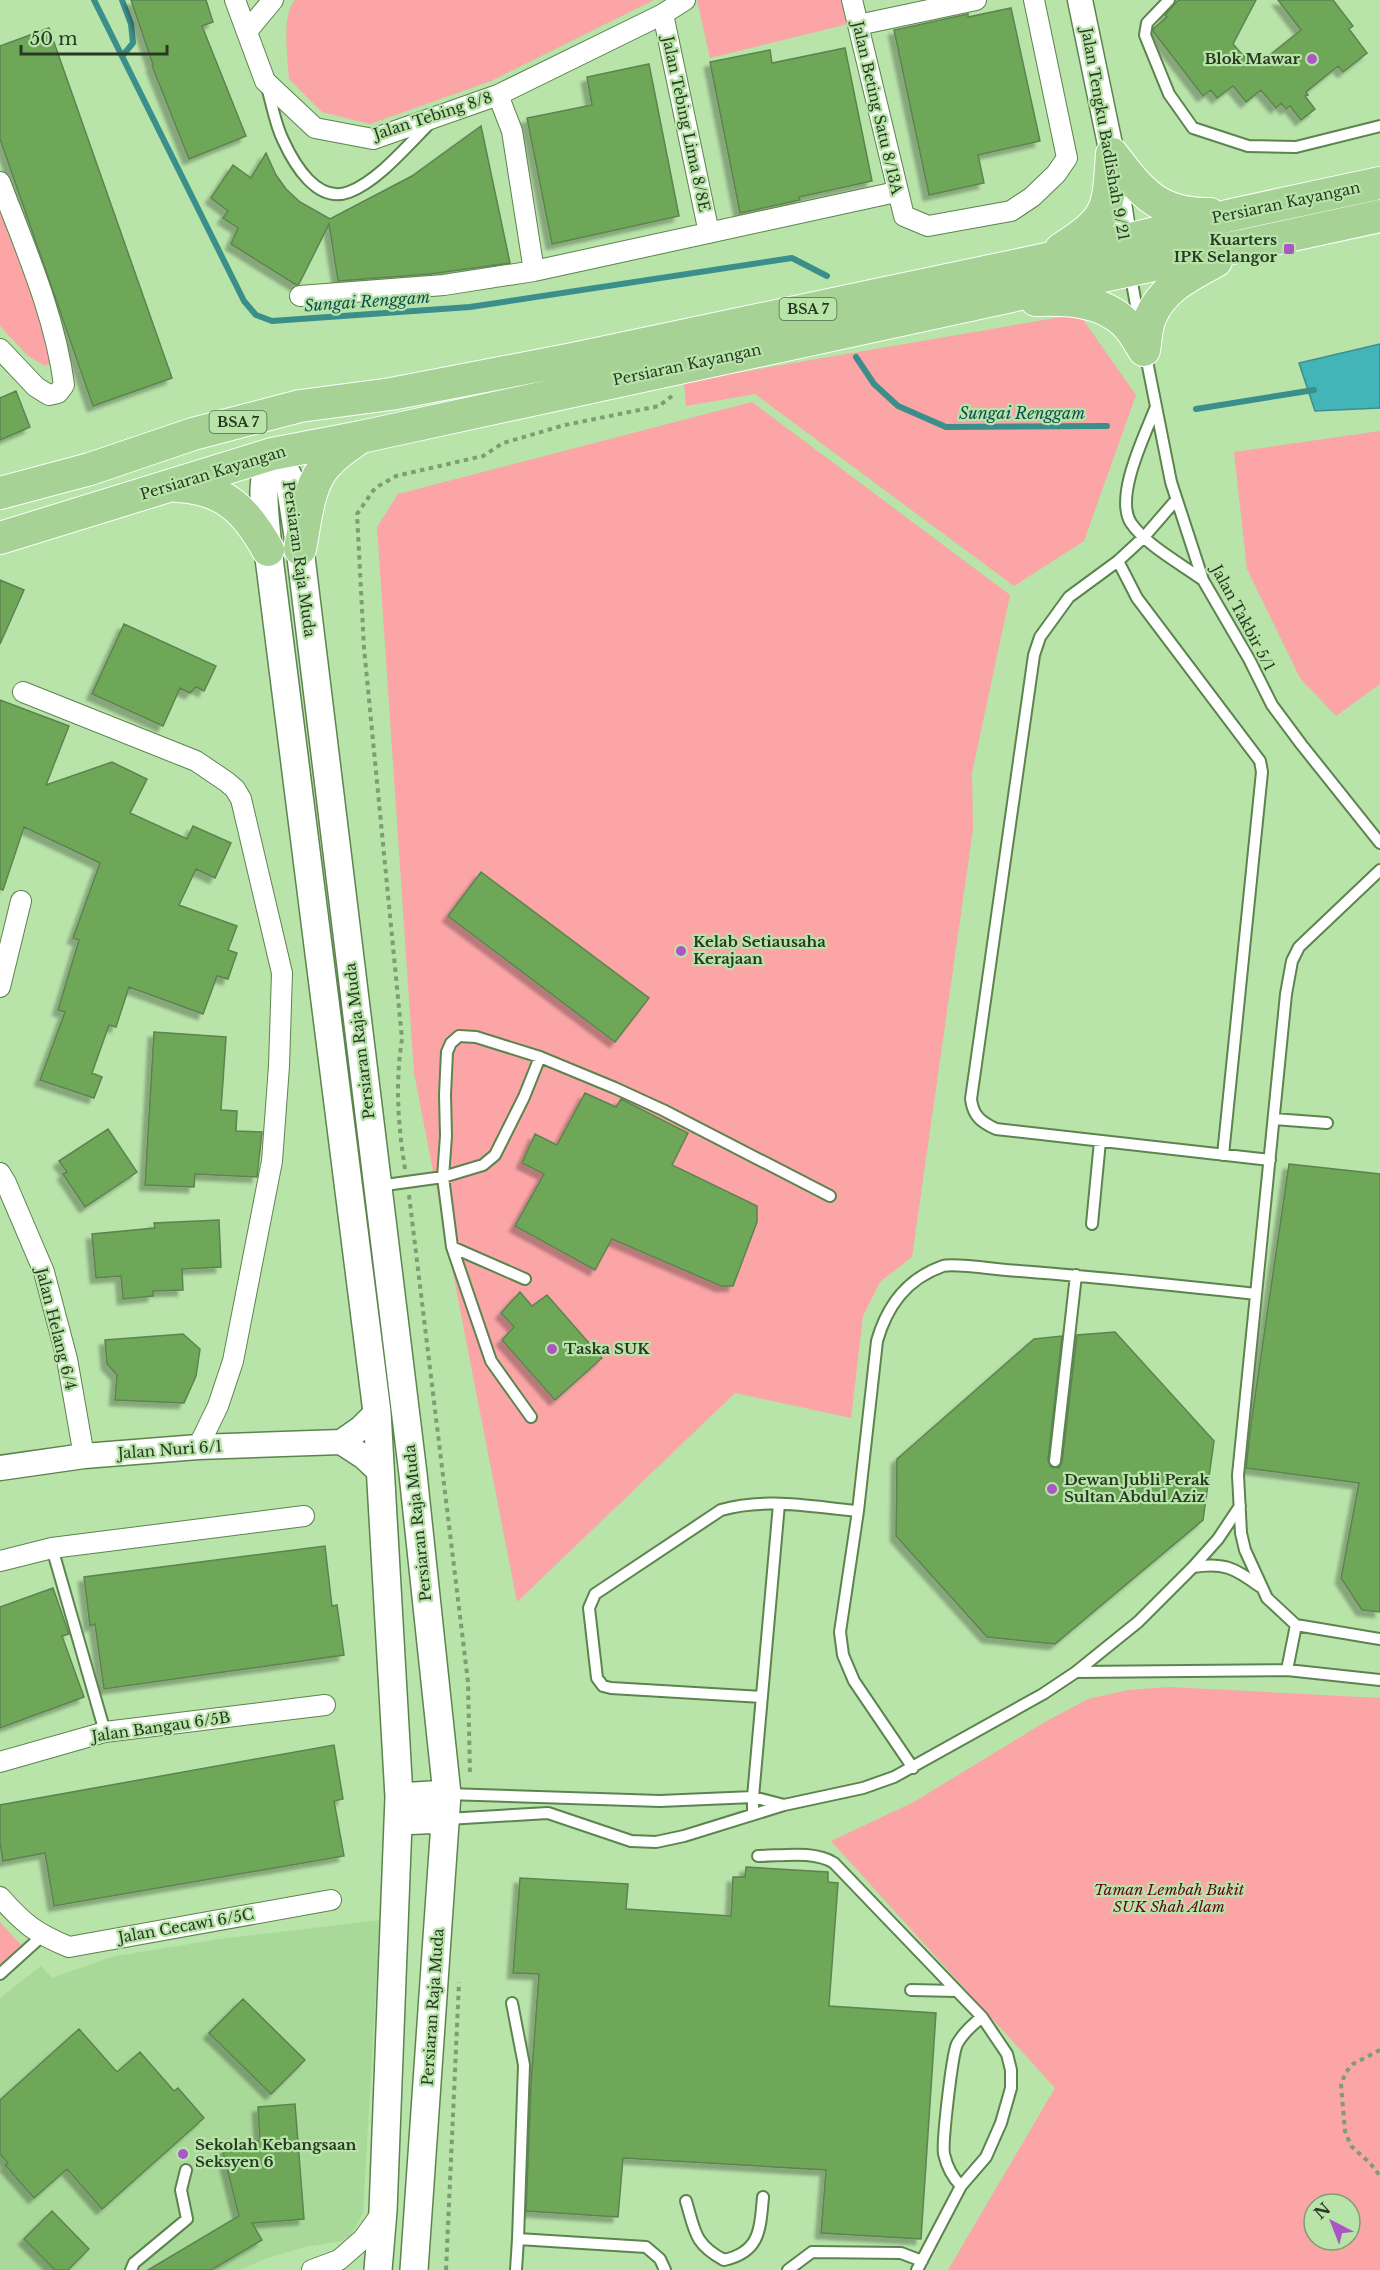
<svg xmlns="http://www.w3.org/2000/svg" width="1380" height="2270" font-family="'Libre Baskerville',serif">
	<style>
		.built { fill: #a9d999 }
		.green { fill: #fba5a7; fill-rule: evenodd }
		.water { fill: #43b4b7; stroke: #3b8f8a; stroke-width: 1.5 }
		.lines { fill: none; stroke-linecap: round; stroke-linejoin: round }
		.stream { stroke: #3b8f8a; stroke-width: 6 }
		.building { fill: #6ea759; stroke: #5d844f; stroke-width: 1.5; filter: url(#shadow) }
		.service-casing { stroke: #5c844e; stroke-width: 14 }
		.minor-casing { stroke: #5c844e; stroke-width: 22 }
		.tertiary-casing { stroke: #5c844e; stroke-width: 27 }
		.secondary-casing { stroke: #5c844e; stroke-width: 30 }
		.primary-casing { stroke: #fff; stroke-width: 34 }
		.path { stroke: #7d9d72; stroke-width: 4; stroke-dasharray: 4.5 4.5; stroke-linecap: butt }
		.service { stroke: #fff; stroke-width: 10 }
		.minor { stroke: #fff; stroke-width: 20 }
		.tertiary { stroke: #fff; stroke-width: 24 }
		.secondary { stroke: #fff; stroke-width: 27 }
		.primary { stroke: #a6d296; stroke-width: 32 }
		.poi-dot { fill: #ab56c4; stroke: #b8e3a9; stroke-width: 2 }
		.labels { text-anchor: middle; stroke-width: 4.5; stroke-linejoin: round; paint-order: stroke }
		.shield { fill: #b8e3a9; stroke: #536c4a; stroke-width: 1.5 }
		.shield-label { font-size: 14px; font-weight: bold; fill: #283922 }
		.poi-label { font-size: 15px; font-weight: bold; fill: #283922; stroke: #b8e3a9; text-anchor: start }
		.street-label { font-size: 15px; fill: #283922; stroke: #b8e3a9 }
		.park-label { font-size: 15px; font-style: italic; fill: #630419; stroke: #b8e3a9 }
		.water-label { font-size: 16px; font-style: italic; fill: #0e5052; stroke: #b8e3a9 }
	</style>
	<defs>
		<filter id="shadow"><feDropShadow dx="-5.5" dy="5.5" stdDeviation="1.5" flood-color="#0004"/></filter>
	</defs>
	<rect width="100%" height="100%" fill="#b8e3a9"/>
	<!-- built -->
	<path class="built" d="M380 1920 363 2213 351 2235 342 2241 305 2247 268 2258 239 2270H0V1998L41 1966 52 1978 111 1957 220 1939Z"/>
	<!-- green -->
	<path class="green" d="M295 0H654L491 81 370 124 322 112 289 79C288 59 281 15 295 0Z
		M697 0H843L848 24 710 58Z
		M0 212 55 356 53 362 45 366 28 356 0 326Z
		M1079 314 1136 395 1084 541 1014 586 755 394 686 406 684 382Z
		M752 402 1010 595 972 773 973 829 912 1257 880 1282 863 1316 851 1418 735 1393 517 1602 414 1073 377 527 398 494Z
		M1380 431V684L1336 716 1300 678 1247 569 1234 452Z
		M1169 1687 1380 1698V2270H948L1055 2088 831 1841 912 1803 1045 1722 1088 1699 1128 1690ZM1314 2204H1350V2240H1314Z
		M0 1922 23 1947 0 1964Z"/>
	<!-- water -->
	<path class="water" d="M1380 344V408L1315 411 1299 363Z"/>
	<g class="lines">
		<!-- stream -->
		<path class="stream" d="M94 0 244 301 256 315 272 321 470 307 792 258 827 276
			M122 0 131 24 133 43 123 55
			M856 357 874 384 898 406 946 427 1107 426
			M1196 409 1314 390"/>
	</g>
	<!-- building -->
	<path class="building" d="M131 0H206L213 22 202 26 246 136 189 159 152 66 153 65Z
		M1178 0H1256L1233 44 1247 60 1256 58 1260 63 1301 30 1278 0H1333L1353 26 1349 29 1367 53 1343 72 1338 66 1306 92 1308 95 1305 96 1315 109 1301 120 1290 106 1286 109 1281 103 1276 108 1261 90 1246 102 1233 86 1217 98 1211 90 1203 96 1153 31 1154 28 1167 17 1165 15Z
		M1011 8 1040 141 978 155 984 183 929 195 894 30 968 14V17Z
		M49 28 172 378 93 406 0 139V46Z
		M845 48 872 181 799 197 800 200 740 213 710 62 770 50 772 63Z
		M649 64 679 216 552 244 527 118 592 105 587 77Z
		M481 126 510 263 430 274 338 281 329 224 299 284 296 285 231 244 238 228 223 218 228 211 211 198 233 165 251 178 266 153 276 175 286 189 300 202 330 219 412 176Z
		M16 391 30 427 0 440V398Z
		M0 580 24 590 0 644Z
		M124 624 216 666 204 691 196 687 190 693 180 688 163 726 92 694Z
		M0 700 69 726 46 785 112 762 147 779 130 813 187 839 193 826 231 843 215 878 196 869 179 905 237 926 228 950 237 953 228 979 217 976 203 1014 129 987 116 1027 109 1025 92 1073 102 1077 94 1098 40 1080 65 1012 58 1010 79 940 73 938 100 863 24 827 3 890 0 889Z
		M481 872 649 998 615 1042 448 916Z
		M154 1032 226 1037 221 1110 237 1111 236 1131 262 1132 257 1177 195 1174 194 1187 145 1185Z
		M585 1093 616 1107 621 1099 688 1133 672 1165 757 1206V1222L733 1286H721L612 1239 595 1270 515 1226 544 1174 522 1163 535 1134 557 1145Z
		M108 1129 137 1172 85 1207 63 1174 67 1172 59 1161Z
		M1289 1164 1380 1174V1612L1362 1610 1341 1578 1359 1483 1246 1468 1251 1424Z
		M219 1220 221 1267 182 1269 183 1290 153 1291V1296L123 1299 121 1276 96 1278 92 1234 155 1228 154 1223Z
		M520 1292 532 1306 547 1295 602 1358 555 1400 502 1340 514 1327 501 1313Z
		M1115 1332 1214 1441 1203 1520 1055 1644 987 1637 896 1536 897 1459 1034 1339 1062 1336 1048 1460 1051 1467 1059 1468 1062 1462 1077 1335Z
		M183 1334 200 1349 196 1376 184 1403 115 1400 117 1375 107 1364 105 1340Z
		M325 1546 332 1606 337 1605 344 1655 104 1689 95 1624 90 1626 84 1577Z
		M53 1588 69 1634 62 1636 84 1697 0 1728V1607Z
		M334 1745 343 1799 334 1801 344 1856 54 1906 45 1853 3 1861 0 1843V1805Z
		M746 1867 828 1872V1882L838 1883 829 2006 936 2013 921 2239 821 2233 826 2170 623 2158 618 2217 526 2211 531 2084 539 1974 513 1973 520 1878 628 1884 626 1909 731 1916 733 1877H745Z
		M243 1999 305 2060 271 2094 209 2033Z
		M79 2029 117 2072 140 2052 174 2091 178 2088 204 2118 102 2209 67 2169 34 2198 5 2165 8 2163 0 2154V2100Z
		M295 2104 304 2219 252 2223 262 2240 211 2270H148L239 2216 222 2149 260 2140 258 2107Z
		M52 2211 89 2249 68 2270H55L24 2239Z"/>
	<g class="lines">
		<defs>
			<path id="service" d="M1169 0 1147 23 1145 35 1169 94 1193 128 1248 146 1296 147 1380 126
				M267 87C272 104 275 124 283 140 294 164 317 204 349 192 378 181 408 145 430 123
				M1130 272 1139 321
				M1145 351 1171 482 1203 580 1249 659 1272 705 1301 744 1380 843
				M1155 409C1145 435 1114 497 1131 523 1146 545 1181 564 1203 580
				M1176 500 1144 537 1118 561 1069 597 1040 637 1034 655 971 1099C973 1116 981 1122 996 1129L1270 1160
				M1118 561 1137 598 1260 761 1262 772 1223 1155
				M1380 870 1299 947 1292 961 1286 994 1238 1475 1241 1533 1245 1550 1267 1598 1296 1625 1380 1639
				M1274 1119 1327 1123
				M378 1186 443 1177 483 1165 495 1155 524 1097 540 1057
				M1092 1224 1100 1141
				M452 1247 525 1279
				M531 1417 491 1361 452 1247 443 1177 446 1136 445 1095 447 1052 451 1043 459 1036 476 1037 540 1057 615 1088 663 1110 830 1196
				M1055 1461 1076 1275
				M52 1548 105 1732
				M1193 1567C1223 1562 1235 1568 1259 1586
				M1287 1670 1296 1625
				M1076 1672 1287 1670 1380 1680
				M762 1697 611 1688 603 1686 597 1678 589 1608 595 1594 721 1510C765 1497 813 1507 858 1511
				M913 1768 854 1681 843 1655 840 1632 858 1511 877 1341C887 1306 906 1279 943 1266 954 1263 993 1269 1006 1270 1090 1276 1172 1285 1256 1294
				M447 1794 660 1801 753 1797 784 1805
				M753 1814V1797L779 1504
				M447 1819 548 1813 631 1841 656 1842 684 1836 784 1805 863 1788 894 1777 1043 1694 1076 1672 1138 1622 1193 1567 1218 1539 1240 1506
				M758 1856C781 1856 814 1850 834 1863L957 1991
				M0 1974 42 1936
				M911 1990 957 1991 982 2017 1007 2054 1011 2070V2088L1001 2123 986 2157 961 2186 917 2270
				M512 2003 524 2065 518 2239 646 2247 660 2259 665 2270
				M961 2186C952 2177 947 2167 944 2154 942 2142 952 2055 957 2044 963 2033 972 2025 982 2017
				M686 2201C695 2231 694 2244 724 2260 760 2252 760 2230 763 2197
				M131 2270 134 2263 187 2219 181 2190 186 2170
				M516 2270 518 2239
				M788 2270 812 2252 901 2253 922 2261"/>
			<path id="minor" d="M235 0 265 81 315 128 373 139 498 95 663 14 685 0
				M852 0 904 216 928 226 1011 211 1032 197 1056 174 1067 158 1034 0
				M663 14 709 233
				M858 25 976 0
				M248 30 273 0
				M498 95 512 131 534 271
				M0 182C25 248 55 315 64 385L58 393 49 395 36 387 0 349
				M300 296 444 285 534 271 896 192
				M23 692 196 761 227 782 235 789 241 799 282 973 279 1066 272 1161 233 1361 218 1406 198 1447
				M0 987 21 901
				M0 1173 6 1183 44 1272 67 1359 84 1456
				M0 1561 52 1548 304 1516
				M0 1762 105 1732 325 1705
				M0 1897C24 1924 35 1933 69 1947L331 1900
				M312 2270 339 2260 363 2239 382 2213"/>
			<path id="tertiary" d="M1080 0 1112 154 1127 257
				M341 1442 364 1457 380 1472
				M0 1468 84 1456 198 1447 341 1442 361 1428 377 1412"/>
			<path id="secondary" d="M399 1797 447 1794
				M398 1821 446 1819
				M378 2270 383 2211 399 1797 377 1412 268 550C266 517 258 484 272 454L282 464 289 478 300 549 413 1474 447 1794 414 2270"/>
			<path id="primary" d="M1112 154C1141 192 1158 215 1210 214
				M1061 249C1110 218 1108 210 1112 154
				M1036 300C1067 299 1102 300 1125 323 1133 330 1138 341 1144 350
				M1144 350C1146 340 1146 327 1150 318 1162 288 1190 275 1216 261
				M177 486C224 488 246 510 268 550
				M0 493 90 469 193 434 300 406 391 394 573 359 1042 260 1236 214 1380 183
				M0 538 272 454 361 437 1380 216
				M300 549C306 521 307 483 329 462 337 453 348 446 358 439"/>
		</defs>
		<!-- service casing -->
		<use href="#service" class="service-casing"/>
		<!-- minor casing -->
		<use href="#minor" class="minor-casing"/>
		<!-- tertiary casing -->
		<use href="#tertiary" class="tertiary-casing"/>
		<!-- secondary casing -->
		<use href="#secondary" class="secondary-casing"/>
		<!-- primary casing -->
		<use href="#primary" class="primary-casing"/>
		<!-- path -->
		<path class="path" d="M405 1169C398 1125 395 1083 402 1039L364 648 357 514 375 488 396 476 483 456 503 443 565 425 659 406 672 396
			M409 1195 468 1682 470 1774
			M1380 2050 1353 2064 1346 2072 1341 2084 1345 2131 1351 2146 1370 2163 1380 2176
			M446 2270 459 1982"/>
		<!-- service -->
		<use href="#service" class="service"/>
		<!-- minor -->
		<use href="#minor" class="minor"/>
		<!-- tertiary -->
		<use href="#tertiary" class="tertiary"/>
		<!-- secondary -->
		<use href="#secondary" class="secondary"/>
		<!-- primary -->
		<use href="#primary" class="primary"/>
	</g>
	<!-- markers -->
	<g class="poi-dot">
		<circle cx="1312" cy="59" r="6"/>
		<rect x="1283" y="243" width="12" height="12" rx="3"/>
		<circle cx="681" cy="951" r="6"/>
		<circle cx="552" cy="1349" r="6"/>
		<circle cx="1052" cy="1489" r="6"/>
		<circle cx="183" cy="2154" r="6"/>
	</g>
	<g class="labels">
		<!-- shield labels -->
		<g class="shield">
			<rect x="779.5" y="298" width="57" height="22" rx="4.5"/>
			<rect x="209.5" y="411" width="57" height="22" rx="4.5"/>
		</g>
		<g class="shield-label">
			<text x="808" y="314">BSA 7</text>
			<text x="238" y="427">BSA 7</text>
		</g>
		<!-- poi labels -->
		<g class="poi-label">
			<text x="1300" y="64" text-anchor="end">Blok Mawar</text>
			<text x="1277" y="245" text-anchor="end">Kuarters<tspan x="1277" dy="17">IPK Selangor</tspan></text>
			<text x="693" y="947">Kelab Setiausaha<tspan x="693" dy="17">Kerajaan</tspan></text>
			<text x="564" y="1354">Taska SUK</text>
			<text x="1064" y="1485">Dewan Jubli Perak<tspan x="1064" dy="17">Sultan Abdul Aziz</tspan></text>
			<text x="195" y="2150">Sekolah Kebangsaan<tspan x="195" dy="17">Seksyen 6</tspan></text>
		</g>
		<!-- street labels -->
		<g class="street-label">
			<text transform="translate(877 108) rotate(77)" y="5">Jalan Beting Satu 8/13A</text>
			<text transform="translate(433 116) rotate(-18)" y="5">Jalan Tebing 8/8</text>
			<text transform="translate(686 124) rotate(78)" y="5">Jalan Tebing Lima 8/8E</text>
			<text transform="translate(1105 134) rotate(80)" y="5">Jalan Tengku Badlishah 9/21</text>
			<text transform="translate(1286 203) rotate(-12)" y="5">Persiaran Kayangan</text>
			<text transform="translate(687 365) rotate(-12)" y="5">Persiaran Kayangan</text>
			<text transform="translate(213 473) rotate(-17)" y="5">Persiaran Kayangan</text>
			<text transform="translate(299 559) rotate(82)" y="5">Persiaran Raja Muda</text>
			<text transform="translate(1243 618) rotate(62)" y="5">Jalan Takbir 5/1</text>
			<text transform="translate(360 1041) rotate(-97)" y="5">Persiaran Raja Muda</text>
			<text transform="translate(56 1329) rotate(76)" y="5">Jalan Helang 6/4</text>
			<text transform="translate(170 1450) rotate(-4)" y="5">Jalan Nuri 6/1</text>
			<text transform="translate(418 1523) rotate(-96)" y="5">Persiaran Raja Muda</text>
			<text transform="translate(161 1727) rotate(-8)" y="5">Jalan Bangau 6/5B</text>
			<text transform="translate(186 1926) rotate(-10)" y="5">Jalan Cecawi 6/5C</text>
			<text transform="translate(433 2007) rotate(-86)" y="5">Persiaran Raja Muda</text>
		</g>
		<!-- park labels -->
		<g class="park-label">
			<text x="1169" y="1895">Taman Lembah Bukit<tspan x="1169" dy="17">SUK Shah Alam</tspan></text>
		</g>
		<!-- water labels -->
		<g class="water-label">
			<text transform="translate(367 301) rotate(-4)" y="6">Sungai Renggam</text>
			<text x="1022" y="419">Sungai Renggam</text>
		</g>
	</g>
	<!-- north arrow -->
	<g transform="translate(1332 2222) rotate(318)"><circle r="28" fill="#b8e3a9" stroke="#7e9f73" stroke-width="1.5"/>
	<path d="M0-4.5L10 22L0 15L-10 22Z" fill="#ab56c4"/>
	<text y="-9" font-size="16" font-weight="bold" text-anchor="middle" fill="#283922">N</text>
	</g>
	<!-- scale -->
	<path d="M21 45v9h146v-9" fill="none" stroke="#283922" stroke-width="3"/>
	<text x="30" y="45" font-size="18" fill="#283922" stroke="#b8e3a9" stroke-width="4.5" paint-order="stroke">50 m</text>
</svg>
